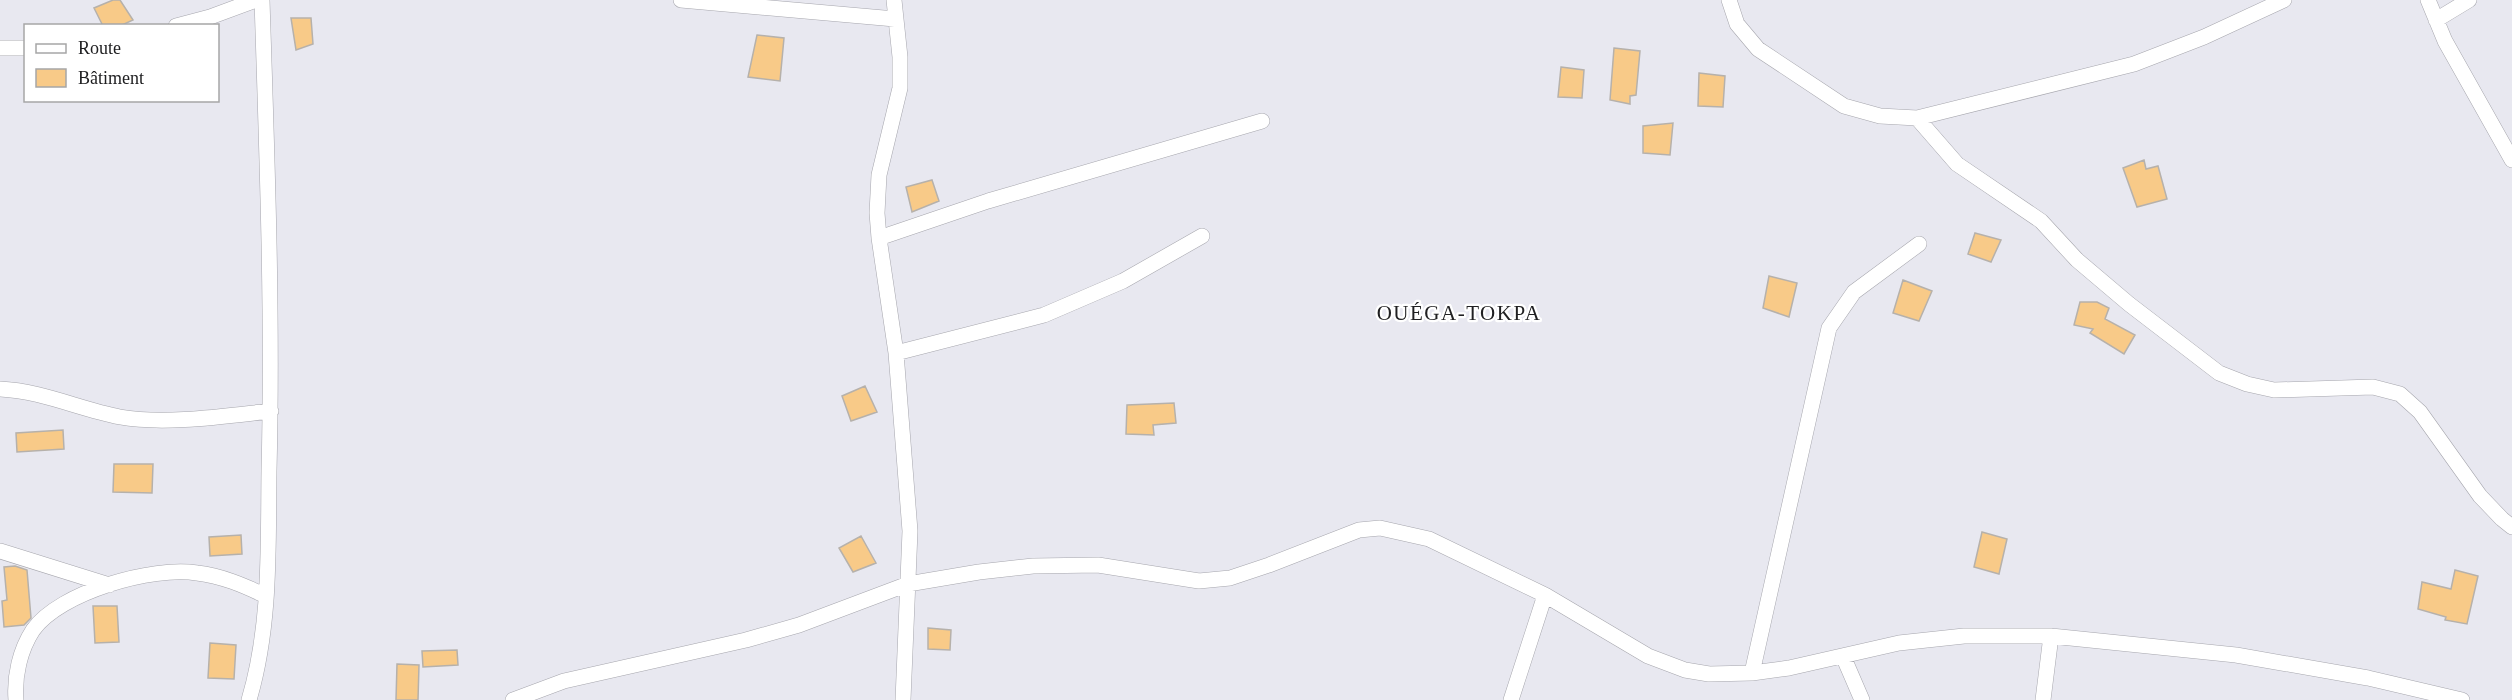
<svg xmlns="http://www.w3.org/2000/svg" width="2512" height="700" font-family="'Times New Roman',serif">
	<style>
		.building { fill: #f8ca88; stroke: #b6b1ab; stroke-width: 1.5 }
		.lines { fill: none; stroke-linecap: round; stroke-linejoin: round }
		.street-casing { stroke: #a6a6ad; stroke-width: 16 }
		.street { stroke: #fff; stroke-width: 15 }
		.labels { text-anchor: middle; stroke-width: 4.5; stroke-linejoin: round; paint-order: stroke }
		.quarter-label { font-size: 21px; letter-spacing: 1.5px; fill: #202022; stroke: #fff }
	</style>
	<rect width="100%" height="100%" fill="#e8e8f0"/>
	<!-- building -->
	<path class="building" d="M113 0H120L133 20 120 26H103L94 8Z
		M291 18H311L313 44 296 50Z
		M757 35 784 38 780 81 748 77Z
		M1614 48 1640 51 1636 95 1630 96V104L1610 100Z
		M1561 67 1584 70 1582 98 1558 97Z
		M1699 73 1725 76 1723 107 1698 106Z
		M1673 123 1670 155 1643 153V126Z
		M2144 160 2146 169 2158 166 2167 199 2137 207 2123 168Z
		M932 180 939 201 912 212 906 187Z
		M1975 233 2001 240 1991 262 1968 254Z
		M1769 276 1797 283 1789 317 1763 308Z
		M1903 280 1932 291 1919 321 1893 313Z
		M2080 302H2097L2109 308 2105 319 2135 335 2124 354 2090 333 2093 329 2074 325Z
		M865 386 877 412 851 421 842 396Z
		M1174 403 1176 423 1153 425 1154 435 1126 434 1127 405Z
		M63 430 64 449 17 452 16 433Z
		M114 464H153L152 493 113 492Z
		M1982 532 2007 539 1999 574 1974 567Z
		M241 535 242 554 210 556 209 537Z
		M861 536 876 563 853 572 839 548Z
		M15 566 27 570 31 618 24 625 4 627 2 601 7 600 4 567Z
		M2455 570 2478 576 2467 624 2445 620 2446 617 2418 609 2422 582 2451 589Z
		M93 606H117L119 642 95 643Z
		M928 628 951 630 950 650 928 649Z
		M210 643 236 645 234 679 208 678Z
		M457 650 458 665 423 667 422 651Z
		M397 664 419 665 418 700H396Z"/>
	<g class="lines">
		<defs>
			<path id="street" d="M681 0 895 19
				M894 0 900 57V88L879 175 877 213 879 238 896 353 910 531 903 700
				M1729 0 1737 24 1758 49 1844 106 1880 116 1917 118 2134 64 2204 37 2284 0
				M2428 0 2445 41 2512 160
				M2436 20 2469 0
				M176 26 210 17 256 0
				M0 48H26
				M1917 118 1957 164 2041 221 2077 260 2129 304 2219 373 2247 384 2274 390 2373 387 2400 394 2420 412 2480 496 2502 519 2512 527
				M879 238 988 201 1262 121
				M896 353 1044 315 1123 281 1202 236
				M0 389C42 391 79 409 120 417 165 425 225 416 271 411
				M0 551 109 585
				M1843 656 1862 700
				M1752 673 1829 328 1854 292 1919 244
				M16 700C14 676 20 650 33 630 60 592 152 566 197 573 222 576 243 585 266 596
				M249 700C271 626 268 548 269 471 273 314 267 157 262 0
				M513 700 564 681 746 640 799 625 908 584 979 572 1033 566 1098 565 1199 581 1230 578 1269 565 1359 530 1380 528 1429 539 1545 595 1648 656 1685 670 1709 674 1752 673 1789 668 1899 643 1964 636H2051L2236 655 2368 678 2462 700
				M1511 700 1545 595
				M2043 700 2051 636"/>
		</defs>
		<!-- street casing -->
		<use href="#street" class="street-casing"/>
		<!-- street -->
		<use href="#street" class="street"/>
	</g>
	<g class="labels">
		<!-- quarter labels -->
		<g class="quarter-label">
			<text x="1459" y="320">OUÉGA-TOKPA</text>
		</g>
	</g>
	<!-- legend -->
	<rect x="24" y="24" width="195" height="78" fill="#ffffff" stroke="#a6a6a7" stroke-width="1.5"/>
	<rect x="36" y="44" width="30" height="9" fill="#ffffff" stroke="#a6a6a7" stroke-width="1.5"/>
	<text x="78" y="54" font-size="18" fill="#202022">Route</text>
	<rect x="36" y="69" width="30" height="18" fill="#f8ca88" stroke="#a6a6a7" stroke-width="1.5"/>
	<text x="78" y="84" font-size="18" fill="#202022">Bâtiment</text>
</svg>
